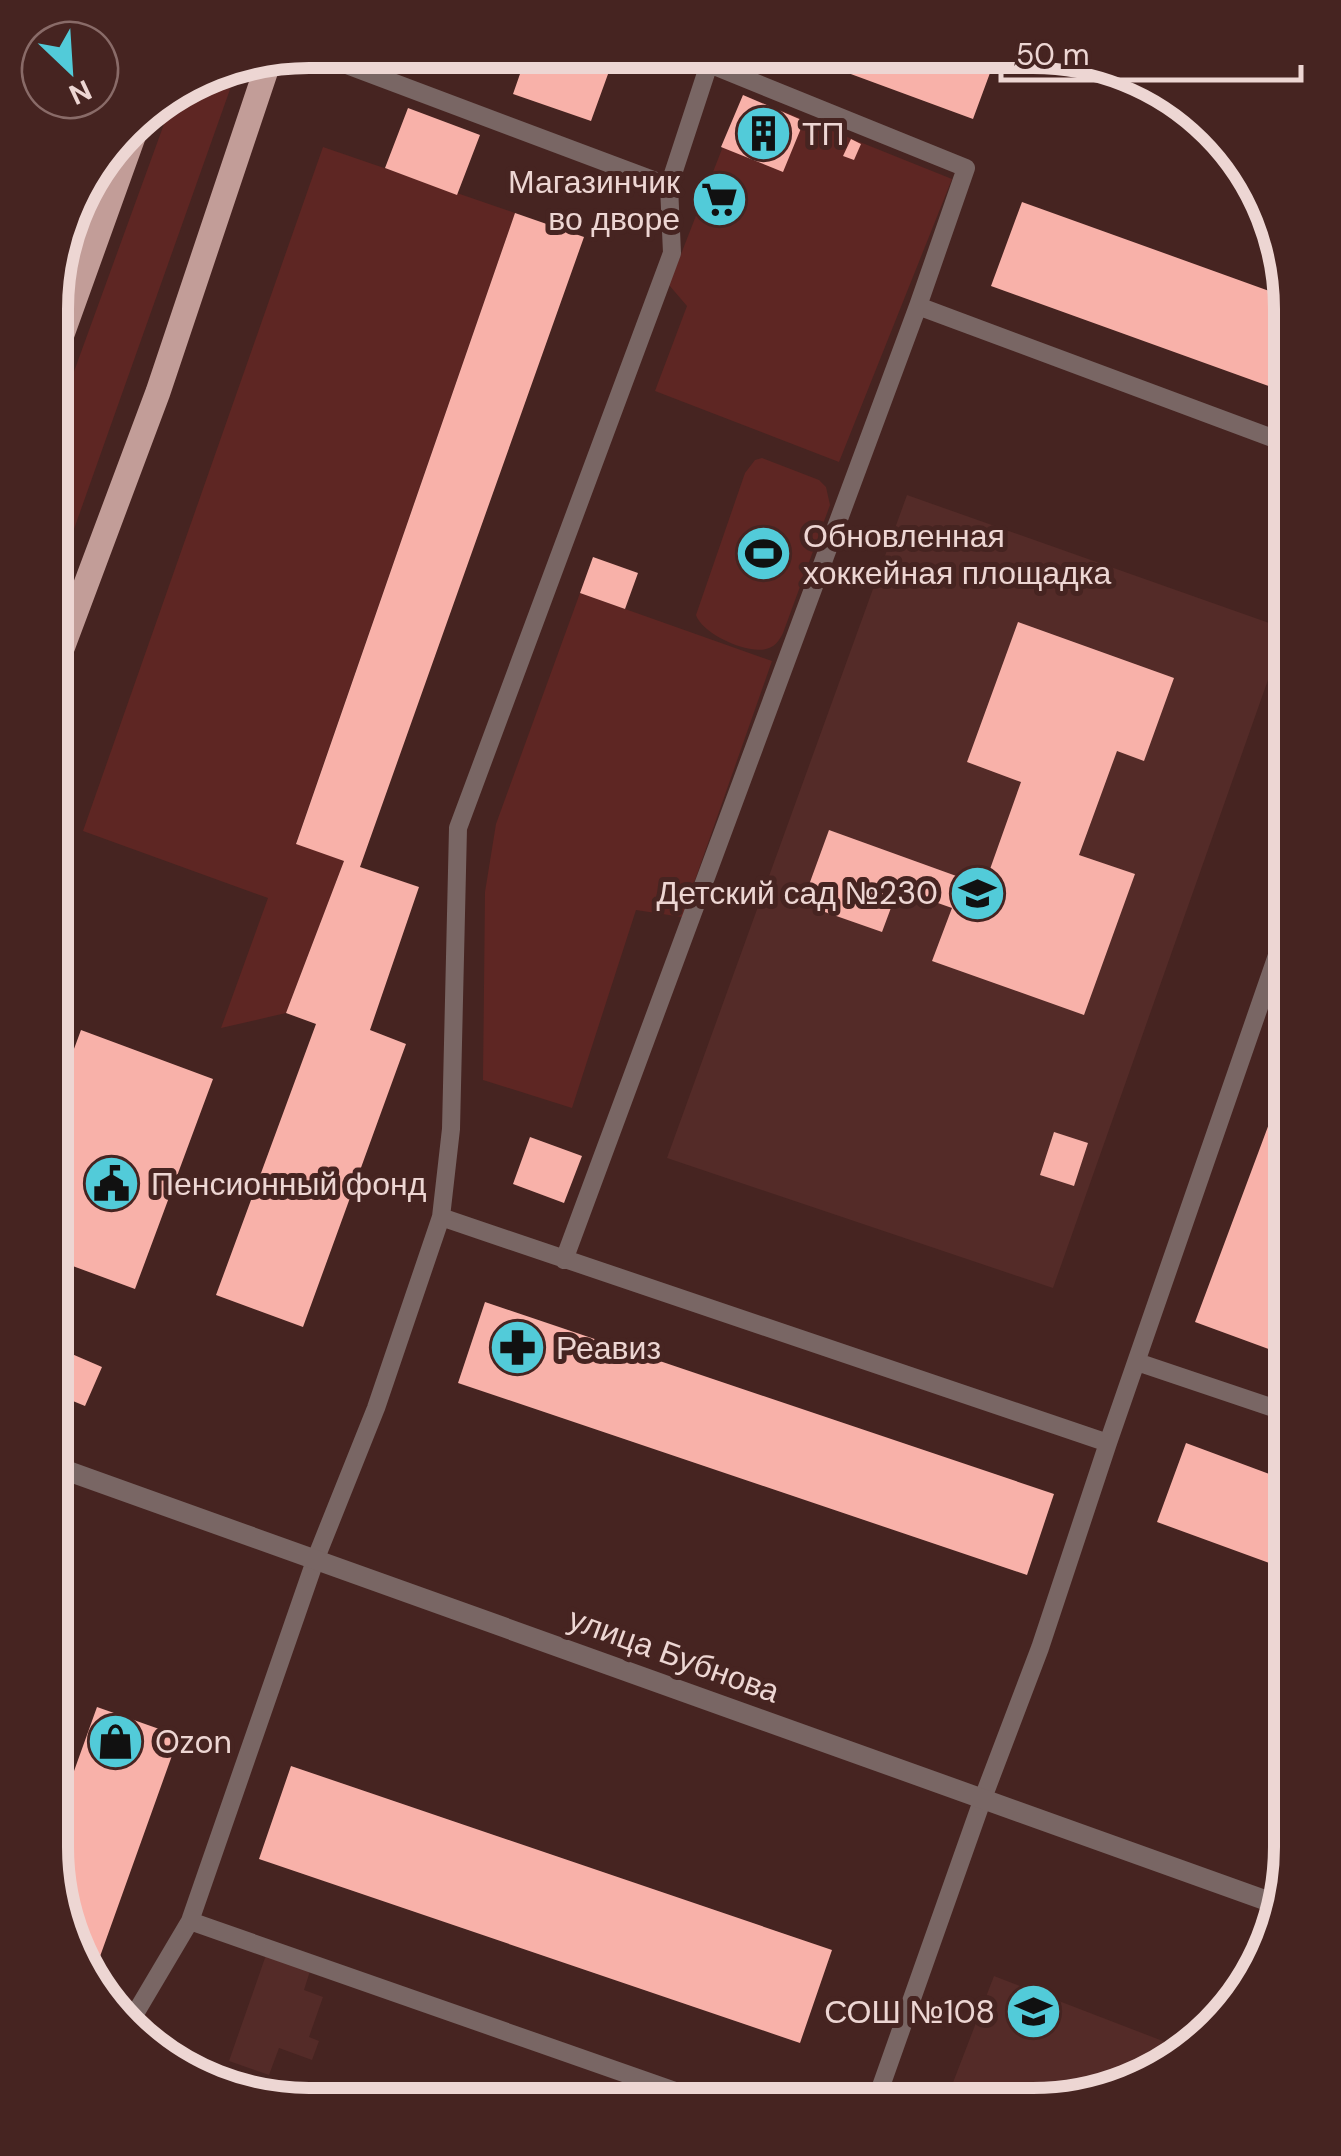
<svg xmlns="http://www.w3.org/2000/svg" width="1341" height="2156" font-family="'DM Sans',sans-serif">
	<style>
		.built { fill: #542b28 }
		.green { fill: #5e2623 }
		.building { fill: #f8b1a9 }
		.lines { fill: none; stroke-linecap: round; stroke-linejoin: round }
		.lane { stroke: #796664; stroke-width: 18 }
		.street { stroke: #796664; stroke-width: 20 }
		.primary { stroke: #c29d98; stroke-width: 25 }
		.labels { text-anchor: middle; stroke-width: 10; stroke-linejoin: round; paint-order: stroke }
		.poi-label { font-size: 32px; fill: #edd6d3; stroke: #462421; text-anchor: start }
		.street-label { font-size: 32px; fill: #edd6d3; stroke: #462421 }
		.rim { fill: none; stroke: #edd6d3; stroke-width: 12 }
	</style>
	<rect width="100%" height="100%" fill="#462421"/>
	<!-- built -->
	<path class="built" d="M907 495 1286 629 1053 1288 667 1158Z
		M266 1955 310 1971 304 1990 323 1997 309 2037 319 2041 312 2060 279 2048 269 2075 229 2061Z
		M994 1976 1181 2048 1131 2087 1033 2106H944Z"/>
	<!-- green -->
	<path class="green" d="M239 64 52 591V432L176 91 210 69Z
		M743 95 952 179 839 462 655 391 687 306 669 285Z
		M323 147 515 213 296 843 344 861 286 1013 221 1028 268 898 83 831Z
		M762 458 819 480 826 487 830 505 783 633C779 641 775 647 766 649 747 654 702 634 696 615L745 473 755 460Z
		M580 593 772 661 682 917 636 910 572 1108 483 1080 485 892 496 824Z"/>
	<!-- building -->
	<path class="building" d="M528 51 616 52 591 121 513 94Z
		M812 53H862L997 54 973 119 810 59Z
		M743 95 804 121 783 172 721 147Z
		M408 108 480 135 457 195 385 168Z
		M851 139 861 144 854 160 843 156Z
		M712 174 742 185 726 225 697 214Z
		M1022 202 1289 298 1291 394 991 286Z
		M515 213 584 237 360 867 419 887 370 1030 406 1044 303 1327 216 1295 316 1024 286 1013 344 861 296 844Z
		M593 557 638 573 625 609 580 593Z
		M1018 622 1174 678 1144 761 1117 751 1079 855 1135 874 1084 1015 932 961 952 908 898 889 882 932 802 904 829 830 984 886 1021 782 967 762Z
		M81 1030 213 1079 135 1289 51 1258V1111Z
		M1291 1065V1315L1277 1352 1195 1322Z
		M1054 1132 1088 1143 1074 1186 1040 1175Z
		M530 1137 582 1156 564 1203 513 1184Z
		M485 1302 1054 1494 1027 1575 458 1383Z
		M51 1323 59 1327 51 1345 102 1367 85 1406 51 1392Z
		M1186 1443 1291 1482V1571L1157 1522Z
		M97 1707 179 1736 93 1976 69 1946 50 1838Z
		M291 1766 832 1950 800 2043 259 1859Z"/>
	<g class="lines">
		<!-- lane -->
		<path class="lane" d="M307 50 669 186
			M441 1217 1108 1443
			M564 1260 918 306
			M1137 1362 1291 1414
			M50 1514 69 1470
			M190 1921 715 2105
			M129 2024 190 1921 316 1558 376 1408 441 1217 451 1129 458 828 672 253 669 186 709 64 966 168 918 306 1291 445
			M874 2106 983 1798 1040 1648 1108 1443 1291 915"/>
		<!-- street -->
		<path class="street" d="M51 1465 1276 1904"/>
		<!-- primary -->
		<path class="primary" d="M52 362 142 112
			M52 675 158 392 270 58"/>
	</g>
	<!-- icons -->
	<defs>
		<symbol id="building-disc" viewBox="-11 -11 22 22"><circle r="9.5" fill="#52cbd9" stroke="#462421"/><path d="M-4-6H4V6H1V3H-1V6H-4ZM-2.5-4.3h1.7v1.8h-1.7ZM.8-4.3h1.7v1.8H.8ZM-2.5-1h1.7V.8h-1.7ZM.8-1h1.7V.8H.8Z" fill="#111"/></symbol>
		<symbol id="supermarket-disc" viewBox="-11 -11 22 22"><circle r="9.5" fill="#52cbd9" stroke="#462421"/><path d="M-6-5.5h2.5l.6 2H6L4.5 2H-2.5L-4.4-4H-6ZM-1.5 3.2a1.3 1.3 0 1 0 .1 0ZM3 3.2a1.3 1.3 0 1 0 .1 0Z" fill="#111"/></symbol>
		<symbol id="stadium-disc" viewBox="-11 -11 22 22"><circle r="9.5" fill="#52cbd9" stroke="#462421"/><path d="M0-5a6.5 5 0 1 0 0 10a6.5 5 0 1 0 0-10ZM-3.5-1.8h7v3.6h-7Z" fill="#111"/></symbol>
		<symbol id="school-disc" viewBox="-11 -11 22 22"><circle r="9.5" fill="#52cbd9" stroke="#462421"/><path d="M0-5L7-2L0 1L-7-2ZM-4 1L0 2.5L4 1V4Q0 6-4 4Z" fill="#111"/></symbol>
		<symbol id="civic-disc" viewBox="-11 -11 22 22"><circle r="9.5" fill="#52cbd9" stroke="#462421"/><path d="M-.6-6.5H3V-4.5H.6V-3L4-1V1h2V6H-6V1h2V-1L-.6-3ZM-1.2 2.5V6h2.4V2.5Z" fill="#111"/></symbol>
		<symbol id="pharmacy-disc" viewBox="-11 -11 22 22"><circle r="9.5" fill="#52cbd9" stroke="#462421"/><path d="M-2-6h4v4h4v4h-4v4h-4v-4h-4v-4h4Z" fill="#111"/></symbol>
		<symbol id="shop-disc" viewBox="-11 -11 22 22"><circle r="9.5" fill="#52cbd9" stroke="#462421"/><path d="M-5-2.5h2.3a2.7 3.5 0 0 1 5.4 0H5L5.5 6h-11ZM-1.5-2.5h3a1.5 2.3 0 0 0-3 0Z" fill="#111"/></symbol>
	</defs>
	<g fill-rule="evenodd">
		<use href="#building-disc" x="732" y="102" width="63" height="63"/>
		<use href="#supermarket-disc" x="688" y="168" width="63" height="63"/>
		<use href="#stadium-disc" x="732" y="522" width="63" height="63"/>
		<use href="#school-disc" x="946" y="862" width="63" height="63"/>
		<use href="#civic-disc" x="80" y="1152" width="63" height="63"/>
		<use href="#pharmacy-disc" x="486" y="1316" width="63" height="63"/>
		<use href="#shop-disc" x="84" y="1710" width="63" height="63"/>
		<use href="#school-disc" x="1002" y="1980" width="63" height="63"/>
	</g>
	<g class="labels">
		<!-- poi labels -->
		<g class="poi-label">
			<text x="802" y="145">ТП</text>
			<text x="680" y="193" text-anchor="end">Магазинчик<tspan x="680" dy="37">во дворе</tspan></text>
			<text x="803" y="547">Обновленная<tspan x="803" dy="37">хоккейная площадка</tspan></text>
			<text x="938" y="904" text-anchor="end">Детский сад №230</text>
			<text x="151" y="1195">Пенсионный фонд</text>
			<text x="556" y="1359">Реавиз</text>
			<text x="155" y="1753">Ozon</text>
			<text x="995" y="2023" text-anchor="end">СОШ №108</text>
		</g>
		<!-- street labels -->
		<g class="street-label">
			<text transform="translate(674 1655) rotate(20)" y="11">улица Бубнова</text>
		</g>
	</g>
	<!-- crop -->
	<path d="M0 0H1341V2156H0ZM309 68H1033A241 241 0 0 1 1274 309V1847A241 241 0 0 1 1033 2088H309A241 241 0 0 1 68 1847V309A241 241 0 0 1 309 68Z" fill="#462421" fill-rule="evenodd"/>
	<path class="rim" d="M309 68H1033A241 241 0 0 1 1274 309V1847A241 241 0 0 1 1033 2088H309A241 241 0 0 1 68 1847V309A241 241 0 0 1 309 68Z"/>
	<!-- north arrow -->
	<g transform="translate(70 70) rotate(155)"><circle r="48" fill="#462421" stroke="#896b68" stroke-width="2.5"/>
	<path d="M0-8L18 38L0 25L-18 38Z" fill="#52cbd9"/>
	<text y="-15" font-size="28" font-weight="bold" text-anchor="middle" fill="#edd6d3">N</text>
	</g>
	<!-- scale -->
	<path d="M1001 65v15h300v-15" fill="none" stroke="#edd6d3" stroke-width="5"/>
	<text x="1016" y="65" font-size="30" fill="#edd6d3" stroke="#462421" stroke-width="8" paint-order="stroke">50 m</text>
</svg>
